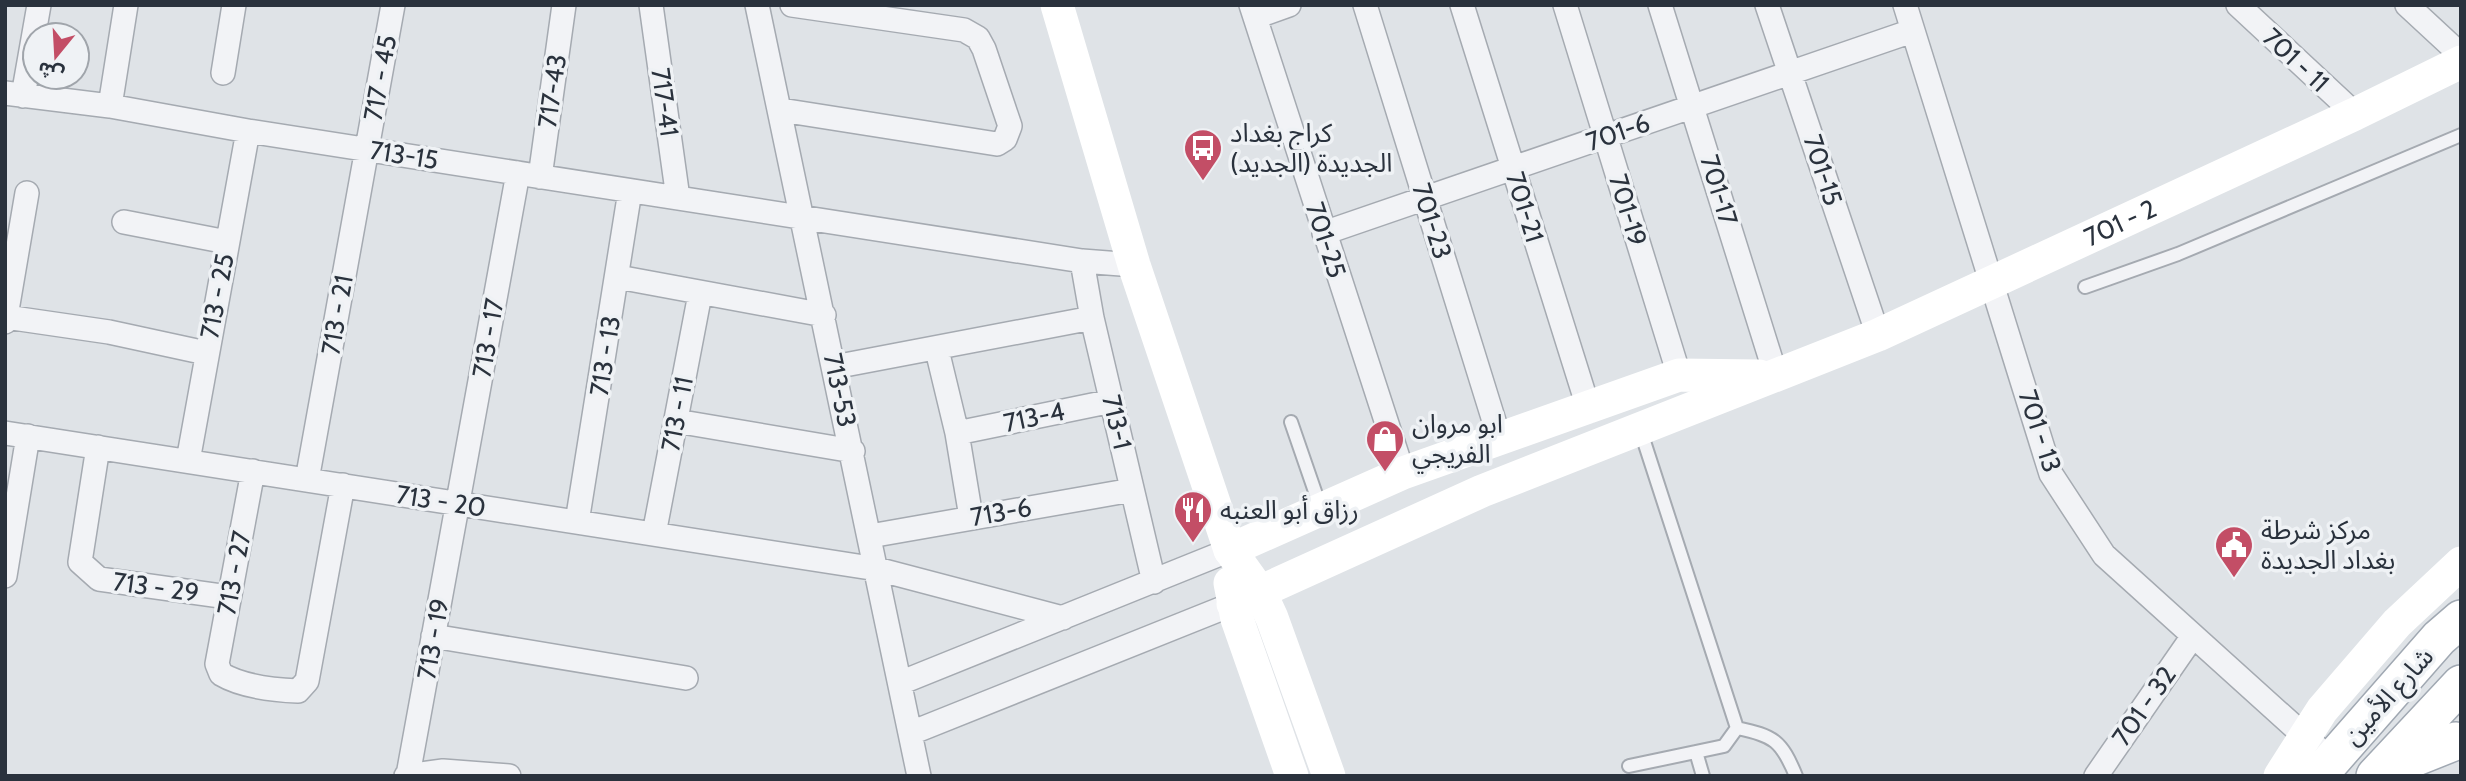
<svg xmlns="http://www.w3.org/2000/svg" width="2466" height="781" font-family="Cabin,'Noto Sans Arabic',sans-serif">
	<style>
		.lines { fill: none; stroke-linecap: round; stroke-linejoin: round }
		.lane-casing { stroke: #a5aab1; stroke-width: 16 }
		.street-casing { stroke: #a5aab1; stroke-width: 26 }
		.primary-casing { stroke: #a0a8b2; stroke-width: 40 }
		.lane { stroke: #f2f3f6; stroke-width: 12 }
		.street { stroke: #f2f3f6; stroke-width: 23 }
		.secondary { stroke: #fff; stroke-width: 33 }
		.primary { stroke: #fff; stroke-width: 37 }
		.labels { text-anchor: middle; stroke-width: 7; stroke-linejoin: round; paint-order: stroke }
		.street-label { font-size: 26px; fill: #2a323d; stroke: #eff2f5 }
		.poi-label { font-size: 26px; fill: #2a323d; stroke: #eff2f5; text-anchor: start }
	</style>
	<rect width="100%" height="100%" fill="#dfe3e7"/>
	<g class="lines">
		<defs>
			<path id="lane" d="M2085 287 2178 254 2461 135
				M1291 422 1321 509
				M1737 728C1774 736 1781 740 1796 776
				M1696 752 1703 776
				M1629 766 1724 746 1737 728 1640 429"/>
			<path id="street" d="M651 5 678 198
				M757 5 919 776
				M1251 5 1403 473
				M1365 5 1499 437
				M1462 5 1589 410
				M1565 5 1679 375
				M1660 5 1776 376
				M1767 5 1878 335
				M1905 5 2051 474 2104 555 2331 760
				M2238 5 2355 114
				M2407 5 2461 55
				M1255 17 1289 5
				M223 73 234 5
				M5 93 110 106 248 131 1082 261 1134 265
				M23 96 39 5
				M110 106 126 5
				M781 110 997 144 1005 139 1010 126 984 49 978 38 964 30 792 5
				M540 177 564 5
				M124 222 227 242
				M1324 233 1912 31
				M1082 261 1092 318 1154 582
				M618 277 824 315
				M6 317 109 332 206 353
				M5 322 27 193
				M937 350 957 433 971 517
				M834 367 1092 318
				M676 421 853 451
				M5 433 877 569 1063 618
				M957 433 1112 401
				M98 447 80 562 99 579 228 597
				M188 461 248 131
				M253 471 217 664 221 674C241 686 275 690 298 691L307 681 343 485
				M307 480 393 5
				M577 522 630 191
				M654 534 700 294
				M870 536 1132 490
				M5 576 28 436
				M433 636 686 678
				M900 683 1230 550
				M911 733 1233 604
				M408 775 518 173
				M406 776 443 771 509 776
				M2096 776 2193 636"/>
			<path id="primary" d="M2391 767 2456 741
				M2318 776 2439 638 2461 619
				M2375 776 2461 684"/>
		</defs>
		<!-- lane casing -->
		<use href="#lane" class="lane-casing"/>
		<!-- street casing -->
		<use href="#street" class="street-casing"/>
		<!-- primary casing -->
		<use href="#primary" class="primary-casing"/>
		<!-- lane -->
		<use href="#lane" class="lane"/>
		<!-- street -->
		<use href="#street" class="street"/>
		<!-- secondary -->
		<g class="secondary">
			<path d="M1057 5 1134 265 1230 550 1260 592 1272 618 1329 776"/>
			<path d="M1230 550 1403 473 1679 375 1759 376"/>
			<path d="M1230 583 1237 619 1292 776"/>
			<path id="s1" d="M1233 604 1482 491 1878 335 2355 114 2461 62"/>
			<path d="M2280 776 2322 710 2397 623 2461 563"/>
		</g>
		<!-- primary -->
		<use href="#primary" class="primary"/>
	</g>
	<!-- icons -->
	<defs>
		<symbol id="bus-pin" viewBox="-11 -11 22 30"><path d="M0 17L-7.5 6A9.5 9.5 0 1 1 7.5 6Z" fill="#c34e66" stroke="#eff2f5"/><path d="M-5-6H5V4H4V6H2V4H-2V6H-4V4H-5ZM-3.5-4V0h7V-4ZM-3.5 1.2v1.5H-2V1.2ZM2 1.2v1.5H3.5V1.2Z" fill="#fff"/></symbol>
		<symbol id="shop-pin" viewBox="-11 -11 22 30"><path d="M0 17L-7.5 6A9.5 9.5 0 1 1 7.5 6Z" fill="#c34e66" stroke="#eff2f5"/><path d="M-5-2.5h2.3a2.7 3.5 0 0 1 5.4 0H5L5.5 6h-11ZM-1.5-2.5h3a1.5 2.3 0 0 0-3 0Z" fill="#fff"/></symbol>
		<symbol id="restaurant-pin" viewBox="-11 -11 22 30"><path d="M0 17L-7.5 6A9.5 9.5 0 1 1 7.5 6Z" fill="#c34e66" stroke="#eff2f5"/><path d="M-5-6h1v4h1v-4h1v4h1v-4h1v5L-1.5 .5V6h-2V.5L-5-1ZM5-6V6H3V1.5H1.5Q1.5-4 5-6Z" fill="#fff"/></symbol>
		<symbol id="civic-pin" viewBox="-11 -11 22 30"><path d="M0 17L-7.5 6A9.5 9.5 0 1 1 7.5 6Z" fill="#c34e66" stroke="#eff2f5"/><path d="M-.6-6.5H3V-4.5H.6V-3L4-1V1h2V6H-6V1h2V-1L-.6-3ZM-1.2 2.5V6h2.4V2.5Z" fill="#fff"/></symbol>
	</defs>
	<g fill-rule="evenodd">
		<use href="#bus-pin" x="1181" y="126" width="44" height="60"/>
		<use href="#shop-pin" x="1363" y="417" width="44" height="60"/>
		<use href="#restaurant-pin" x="1171" y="488" width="44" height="60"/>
		<use href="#civic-pin" x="2212" y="523" width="44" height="60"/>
	</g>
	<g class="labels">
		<!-- street labels -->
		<g class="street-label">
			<text transform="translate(2296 60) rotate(43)" y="9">701 - 11</text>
			<text transform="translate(380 78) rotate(-80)" y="9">717 - 45</text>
			<text transform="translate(552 91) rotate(-82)" y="9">717-43</text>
			<text transform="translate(665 102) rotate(82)" y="9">717-41</text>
			<text transform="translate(1618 132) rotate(-19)" y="9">701-6</text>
			<text transform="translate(404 155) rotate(9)" y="9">713-15</text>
			<text transform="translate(1823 170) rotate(72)" y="9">701-15</text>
			<text transform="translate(1719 190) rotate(73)" y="9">701-17</text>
			<text transform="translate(1525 207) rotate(73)" y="9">701-21</text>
			<text transform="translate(1628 210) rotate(73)" y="9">701-19</text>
			<text transform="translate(1432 221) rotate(73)" y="9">701-23</text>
			<text dy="9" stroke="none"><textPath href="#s1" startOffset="966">701 - 2</textPath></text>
			<text transform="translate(1326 240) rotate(72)" y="9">701-25</text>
			<text transform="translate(217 296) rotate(-79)" y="9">713 - 25</text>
			<text transform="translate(337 315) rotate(-80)" y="9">713 - 21</text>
			<text transform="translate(488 338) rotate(-80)" y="9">713 - 17</text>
			<text transform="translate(605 356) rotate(-81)" y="9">713 - 13</text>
			<text transform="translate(840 390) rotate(78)" y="9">713-53</text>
			<text transform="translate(677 414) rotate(-79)" y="9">713 - 11</text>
			<text transform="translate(1034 417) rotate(-12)" y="9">713-4</text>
			<text transform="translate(1117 422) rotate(77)" y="9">713-1</text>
			<text transform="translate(2040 431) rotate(72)" y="9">701 - 13</text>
			<text transform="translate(441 501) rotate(9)" y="9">713 - 20</text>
			<text transform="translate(1001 512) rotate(-10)" y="9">713-6</text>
			<text transform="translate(234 573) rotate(-79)" y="9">713 - 27</text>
			<text transform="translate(156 587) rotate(8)" y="9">713 - 29</text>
			<text transform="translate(433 639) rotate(-80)" y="9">713 - 19</text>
			<text transform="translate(2388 696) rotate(-48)" y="9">شارع الأمين</text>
			<text transform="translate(2144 706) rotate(-55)" y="9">701 - 32</text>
		</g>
		<!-- poi labels -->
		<g class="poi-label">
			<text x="1230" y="142">كراج بغداد<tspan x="1230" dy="30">الجديدة (الجديد)</tspan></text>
			<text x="1412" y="433">ابو مروان<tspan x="1412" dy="30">الفريجي</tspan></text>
			<text x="1220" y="519">رزاق أبو العنبه</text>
			<text x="2261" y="539">مركز شرطة<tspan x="2261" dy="30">بغداد الجديدة</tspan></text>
		</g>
	</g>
	<!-- border -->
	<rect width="2466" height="781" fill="none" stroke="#2a323d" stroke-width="14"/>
	<!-- north arrow -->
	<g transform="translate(56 56) rotate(198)"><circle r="33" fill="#eff2f5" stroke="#a0a5ab" stroke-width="2"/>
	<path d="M0-5L12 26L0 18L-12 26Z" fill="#c34e66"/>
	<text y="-10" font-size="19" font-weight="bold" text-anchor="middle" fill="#2a323d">ش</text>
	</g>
</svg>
